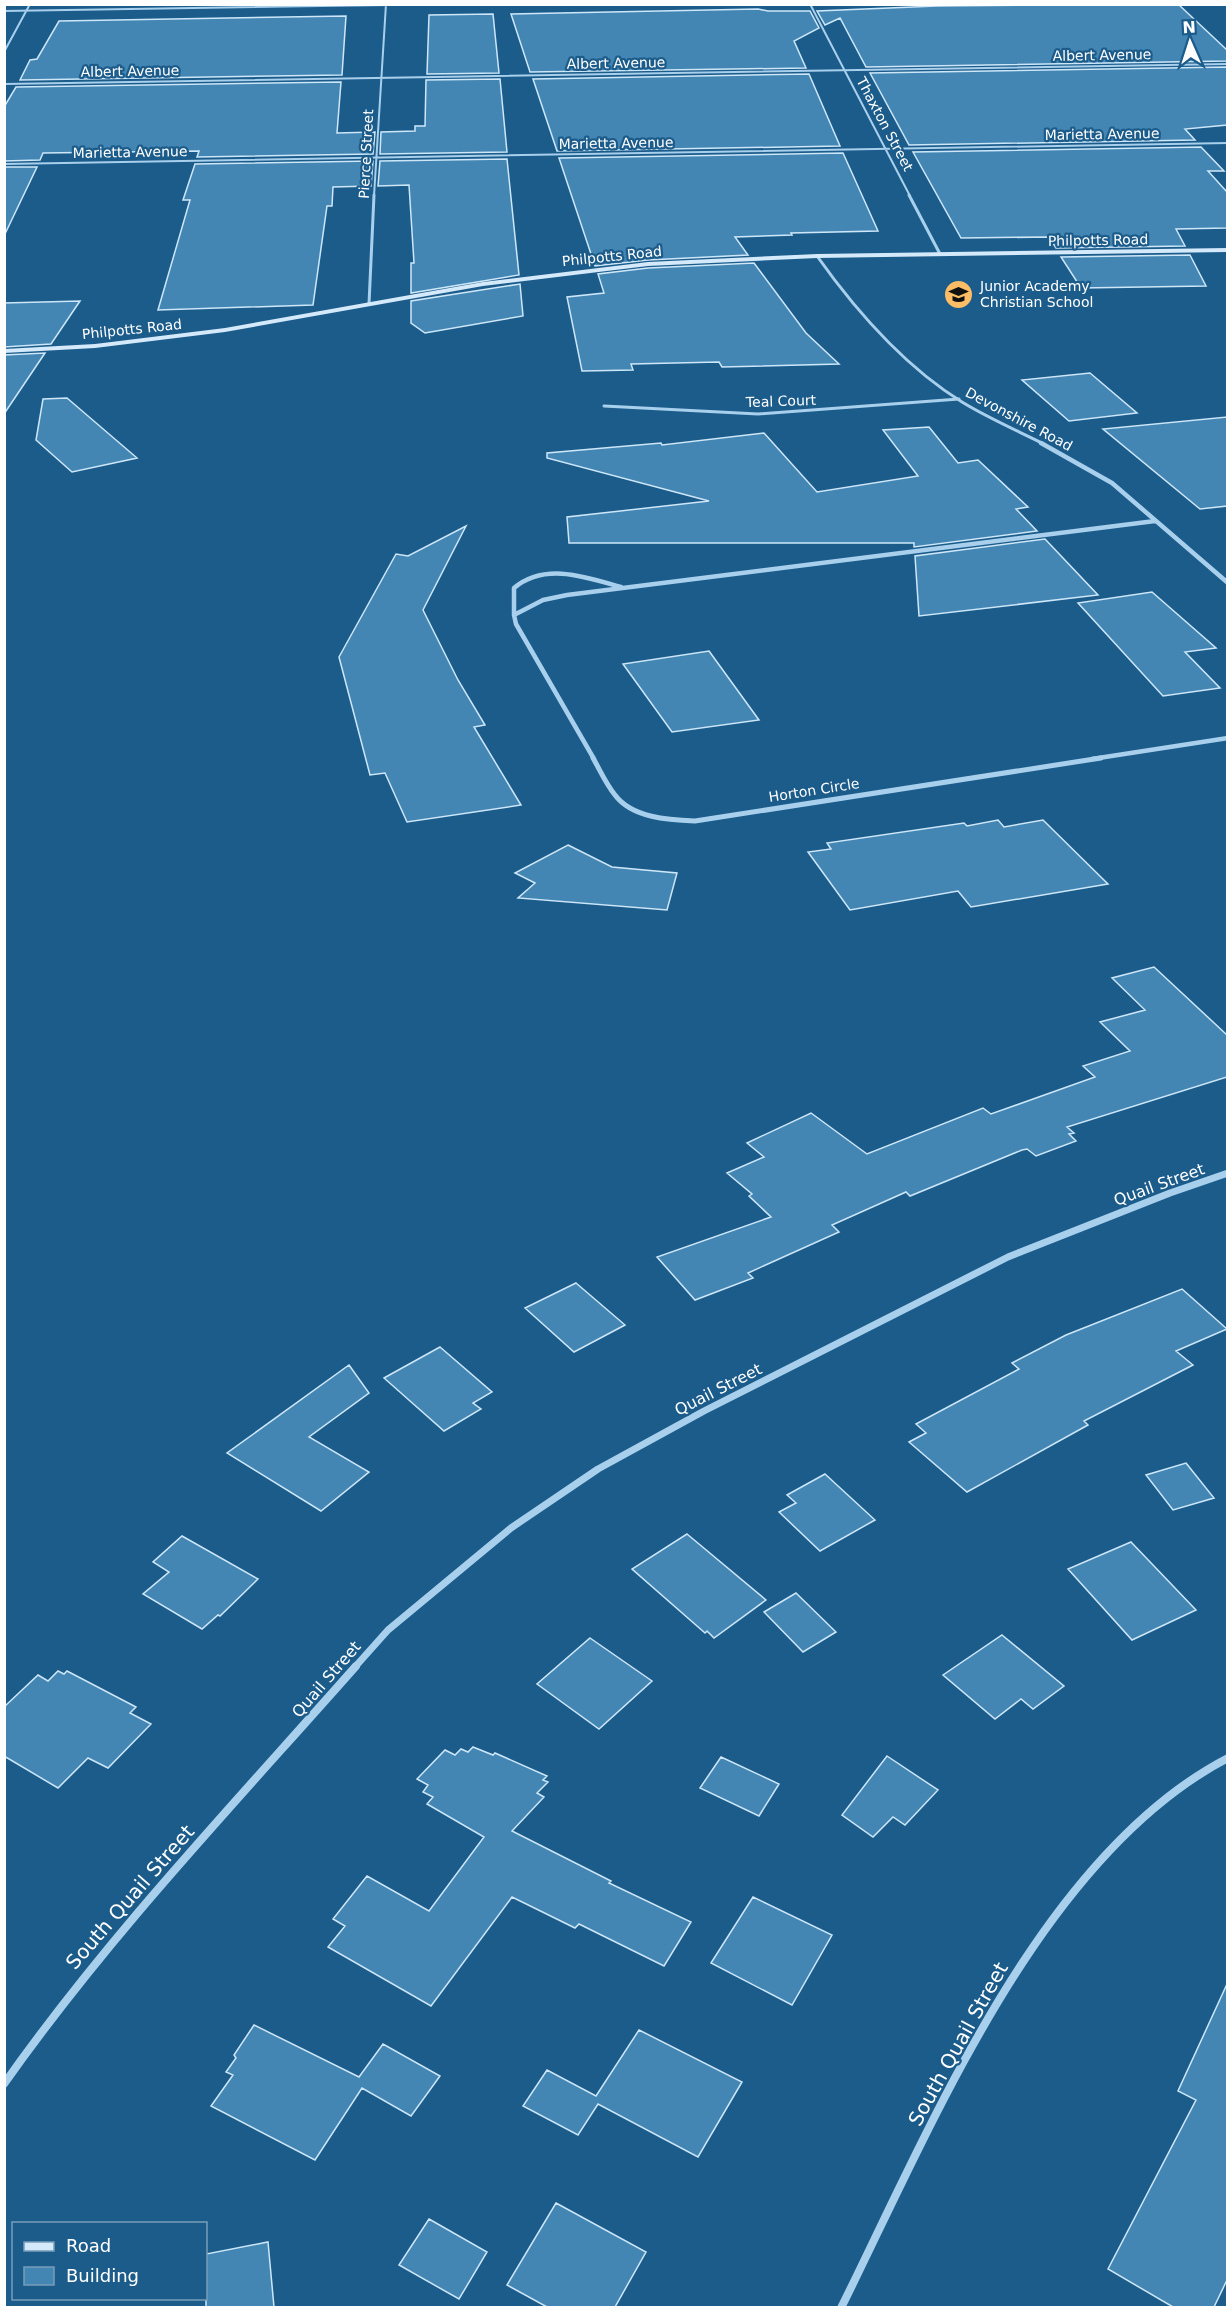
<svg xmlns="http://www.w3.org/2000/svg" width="1232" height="2312" font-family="'DejaVu Sans',sans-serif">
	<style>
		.building { fill: #4486b3; stroke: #cde7f9; stroke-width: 1.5 }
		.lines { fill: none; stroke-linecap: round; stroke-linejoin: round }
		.street-far5 { stroke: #a8d0ed; stroke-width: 2 }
		.street-far4 { stroke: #a8d0ed; stroke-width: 3 }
		.street-far3 { stroke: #a8d0ed; stroke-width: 4.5 }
		.street-far2 { stroke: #a8d0ed; stroke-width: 5 }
		.street-far1 { stroke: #a8d0ed; stroke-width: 7 }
		.street { stroke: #a8d0ed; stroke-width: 8 }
		.secondary { fill: #d4e9f9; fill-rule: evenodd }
		.labels { text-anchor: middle; stroke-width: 4.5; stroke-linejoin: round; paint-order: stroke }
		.far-street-label { font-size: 14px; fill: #fff; stroke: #1c5c8b }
		.far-poi-label { font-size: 14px; fill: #fff; stroke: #1c5c8b; text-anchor: start }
		.street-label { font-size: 16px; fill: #fff; stroke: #1c5c8b }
		.near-street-label { font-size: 20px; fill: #fff; stroke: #1c5c8b }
	</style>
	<rect width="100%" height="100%" fill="#1c5c8b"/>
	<!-- building -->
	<path class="building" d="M1178 4 1227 50V61L866 67 840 18 825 25 817 11 937 6Z
		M758 9 768 11H810L819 28 794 41 806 68 530 72 511 14Z
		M493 14 499 73 427 74 429 15Z
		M346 16 342 75 20 80 30 60 37 59 59 21Z
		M1227 67V125L1185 129 1195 140 909 145 870 73Z
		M809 74 840 146 557 151 533 79Z
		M500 79 507 152 380 154 381 132 415 131V126H425L426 80Z
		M341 82 337 133 375 132 373 154 197 157 199 151 43 153 40 160 4 161V107L16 87Z
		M1201 147 1224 171H1208L1227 192V228L1176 229 1185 246 1056 248 1049 237 961 238 913 152Z
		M843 153 878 231 791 233 792 235 735 237 748 255 648 260 595 266 559 158Z
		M507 159 519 275 411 293V263H414L409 185 378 186 380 161Z
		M373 161 371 186 333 187 332 206H327L313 305 158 310 190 200H183L195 164Z
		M4 167H37L4 236Z
		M1190 255 1206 286 1081 288 1061 257Z
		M754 263 806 333 839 364 722 367 719 362 631 364 633 370 582 371 567 297 604 293 598 274 648 268Z
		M520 284 523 316 425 333 411 323V301Z
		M80 301 51 344 4 347V303Z
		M45 353 4 414V355Z
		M1090 373 1137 413 1069 421 1022 380Z
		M67 398 137 458 72 472 36 440 43 399Z
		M1227 417V506L1200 509 1103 429Z
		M929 427 958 463 978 460 1028 507 1016 509 1037 531 914 547V543H569L567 517 709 501 547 458V453L661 443 662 445 764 433 817 492 918 476 883 430Z
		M466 526 423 610 458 680 485 725 474 727 521 805 407 822 385 773 370 775 339 657 396 554 408 556Z
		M1045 539 1098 595 919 616 915 556Z
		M1152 592 1216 648 1185 652 1220 688 1163 696 1078 603Z
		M709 651 759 720 672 732 623 664Z
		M998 820 1004 827 1043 820 1108 884 971 907 958 891 850 910 808 852 831 849 827 843 964 823 967 826Z
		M568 845 612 867 677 873 667 910 518 898 535 883 515 873Z
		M1154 967 1227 1035V1077L1067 1127 1074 1133 1069 1134 1076 1141 1036 1156 1027 1149 1022 1150 910 1196 906 1192 832 1225 839 1232 748 1273 753 1278 695 1300 657 1257 771 1217 749 1196 752 1194 727 1173 764 1157 747 1143 811 1113 867 1154 983 1108 991 1114 1095 1077 1083 1066 1130 1051 1100 1022 1145 1010 1112 978Z
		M576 1283 625 1325 574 1352 525 1308Z
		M1182 1289 1227 1329 1176 1351 1193 1365 1084 1421 1088 1425 967 1492 909 1442 926 1433 916 1424 1019 1369 1012 1363 1066 1335Z
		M440 1347 492 1392 473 1403 481 1409 444 1431 384 1378Z
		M349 1365 369 1393 309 1437 369 1472 321 1511 227 1453Z
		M1186 1463 1214 1498 1173 1510 1146 1475Z
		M825 1474 875 1520 820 1551 779 1512 796 1503 787 1495Z
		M687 1534 766 1600 714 1638 707 1631 705 1633 632 1569Z
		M182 1536 258 1579 220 1616 218 1615 202 1629 143 1594 169 1572 153 1562Z
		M1131 1542 1196 1610 1132 1640 1068 1569Z
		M796 1593 836 1632 803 1652 764 1612Z
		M1002 1635 1064 1686 1033 1709 1021 1699 995 1719 943 1675Z
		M590 1638 652 1681 599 1729 537 1684Z
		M58 1671 64 1674 67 1671 136 1707 130 1713 151 1724 108 1768 88 1758 58 1788 4 1756V1707L38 1675 48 1681Z
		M473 1747 493 1755 495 1753 547 1776 543 1780 548 1782 537 1793 544 1797 512 1831 611 1881 609 1883 691 1922 664 1966 579 1924 575 1928 512 1897 431 2006 328 1947 345 1926 333 1919 367 1876 429 1911 484 1837 427 1804 433 1797 423 1792 428 1785 417 1779 445 1750 455 1755 461 1749 468 1752Z
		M887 1756 938 1790 905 1825 893 1817 873 1837 842 1815Z
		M721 1757 779 1784 759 1816 700 1788Z
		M753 1897 832 1935 792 2005 711 1963Z
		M1227 1984V2280L1214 2307H1173L1108 2269 1196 2100 1178 2091Z
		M254 2025 359 2077 383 2044 440 2076 411 2116 362 2088 315 2160 211 2106 233 2075 226 2072 236 2058 234 2055Z
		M639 2030 742 2082 698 2157 598 2104 578 2135 523 2106 547 2070 596 2096Z
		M556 2203 646 2252 615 2307H547L507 2285Z
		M429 2219 487 2252 459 2299 399 2265Z
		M268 2242 274 2307H206V2254Z"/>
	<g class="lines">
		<!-- street-far5 -->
		<path class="street-far5" d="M810 4 910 196
			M4 11 455 4
			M4 52 30 4
			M4 84 1228 64
			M4 164 1228 143
			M374 196 386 4"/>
		<!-- street-far4 -->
		<path class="street-far4" d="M909 195 940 254
			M817 256C856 311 904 366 962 402 988 418 1016 430 1044 444
			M369 304 374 195
			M604 406 758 414 959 399"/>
		<!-- street-far3 -->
		<path class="street-far3" d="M1041 443 1112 483 1228 583
			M514 615V588C545 562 586 577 621 587
			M594 759 516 624 514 615 543 600 567 595 1155 521
			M1092 759 1228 738"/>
		<!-- street-far2 -->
		<path class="street-far2" d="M593 758C600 770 606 784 615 795 632 818 669 820 695 821L1101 758"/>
		<!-- street-far1 -->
		<path class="street-far1" d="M355 1667 388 1630 511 1528 598 1469 704 1411 1008 1257 1170 1193 1228 1173"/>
		<!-- street -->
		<path class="street" d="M4 2084C109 1935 236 1802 356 1666
			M841 2308C931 2127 1041 1855 1228 1758"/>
		<!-- secondary -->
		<path class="secondary" d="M1228 248V252L817 258 648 266 483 286 225 332 95 348 4 353V349L95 344 225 328 483 282 648 262 817 254Z"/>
	</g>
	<!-- icons -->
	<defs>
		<symbol id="school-disc" viewBox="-11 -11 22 22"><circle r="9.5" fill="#fdbc66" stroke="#1c5c8b"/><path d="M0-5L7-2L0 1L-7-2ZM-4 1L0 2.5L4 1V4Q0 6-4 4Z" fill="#111"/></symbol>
	</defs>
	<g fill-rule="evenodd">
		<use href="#school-disc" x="942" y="278" width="33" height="33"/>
	</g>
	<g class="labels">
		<!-- far-street labels -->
		<g class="far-street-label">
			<text transform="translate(1102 55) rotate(-1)" y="5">Albert Avenue</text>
			<text transform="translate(616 63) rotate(-1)" y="5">Albert Avenue</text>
			<text transform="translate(130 71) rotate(-1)" y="5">Albert Avenue</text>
			<text transform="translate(885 124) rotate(62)" y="5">Thaxton Street</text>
			<text transform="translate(1102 134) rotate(-1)" y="5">Marietta Avenue</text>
			<text transform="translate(616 143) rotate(-1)" y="5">Marietta Avenue</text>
			<text transform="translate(130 152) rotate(-1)" y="5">Marietta Avenue</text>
			<text transform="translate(366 154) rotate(-87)" y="5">Pierce Street</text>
			<text transform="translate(1098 240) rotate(-1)" y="5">Philpotts Road</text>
			<text transform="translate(612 256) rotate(-6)" y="5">Philpotts Road</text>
			<text transform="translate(132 329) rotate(-6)" y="5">Philpotts Road</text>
			<text transform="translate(781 401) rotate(-2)" y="5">Teal Court</text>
			<text transform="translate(1019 419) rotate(28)" y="5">Devonshire Road</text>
			<text transform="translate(814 790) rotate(-9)" y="5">Horton Circle</text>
		</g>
		<!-- far-poi labels -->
		<g class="far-poi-label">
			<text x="980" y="291">Junior Academy<tspan x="980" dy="16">Christian School</tspan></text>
		</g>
		<!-- street labels -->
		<g class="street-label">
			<text transform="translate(1159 1184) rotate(-20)" y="6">Quail Street</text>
			<text transform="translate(718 1389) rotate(-27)" y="6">Quail Street</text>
			<text transform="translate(326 1679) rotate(-49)" y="6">Quail Street</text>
		</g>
		<!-- near-street labels -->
		<g class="near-street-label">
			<text transform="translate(130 1897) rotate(-49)" y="7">South Quail Street</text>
			<text transform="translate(958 2044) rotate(-61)" y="7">South Quail Street</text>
		</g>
	</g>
	<!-- border -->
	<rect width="1232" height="2312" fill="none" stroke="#ffffff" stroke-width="12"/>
	<!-- legend -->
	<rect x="12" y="2222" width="195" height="78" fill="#1c5c8b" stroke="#779db9" stroke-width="1.5"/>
	<rect x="24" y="2242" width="30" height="9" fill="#d4e9f9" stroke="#779db9" stroke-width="1.5"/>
	<text x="66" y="2252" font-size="18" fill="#ffffff">Road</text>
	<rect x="24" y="2267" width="30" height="18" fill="#4486b3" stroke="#779db9" stroke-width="1.5"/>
	<text x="66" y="2282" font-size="18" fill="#ffffff">Building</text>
	<!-- north arrow -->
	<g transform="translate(1190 42) rotate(357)" stroke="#1c5c8b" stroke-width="4.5" paint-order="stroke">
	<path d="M0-4.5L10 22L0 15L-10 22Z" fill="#ffffff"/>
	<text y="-9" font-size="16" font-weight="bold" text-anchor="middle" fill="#ffffff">N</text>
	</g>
</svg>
